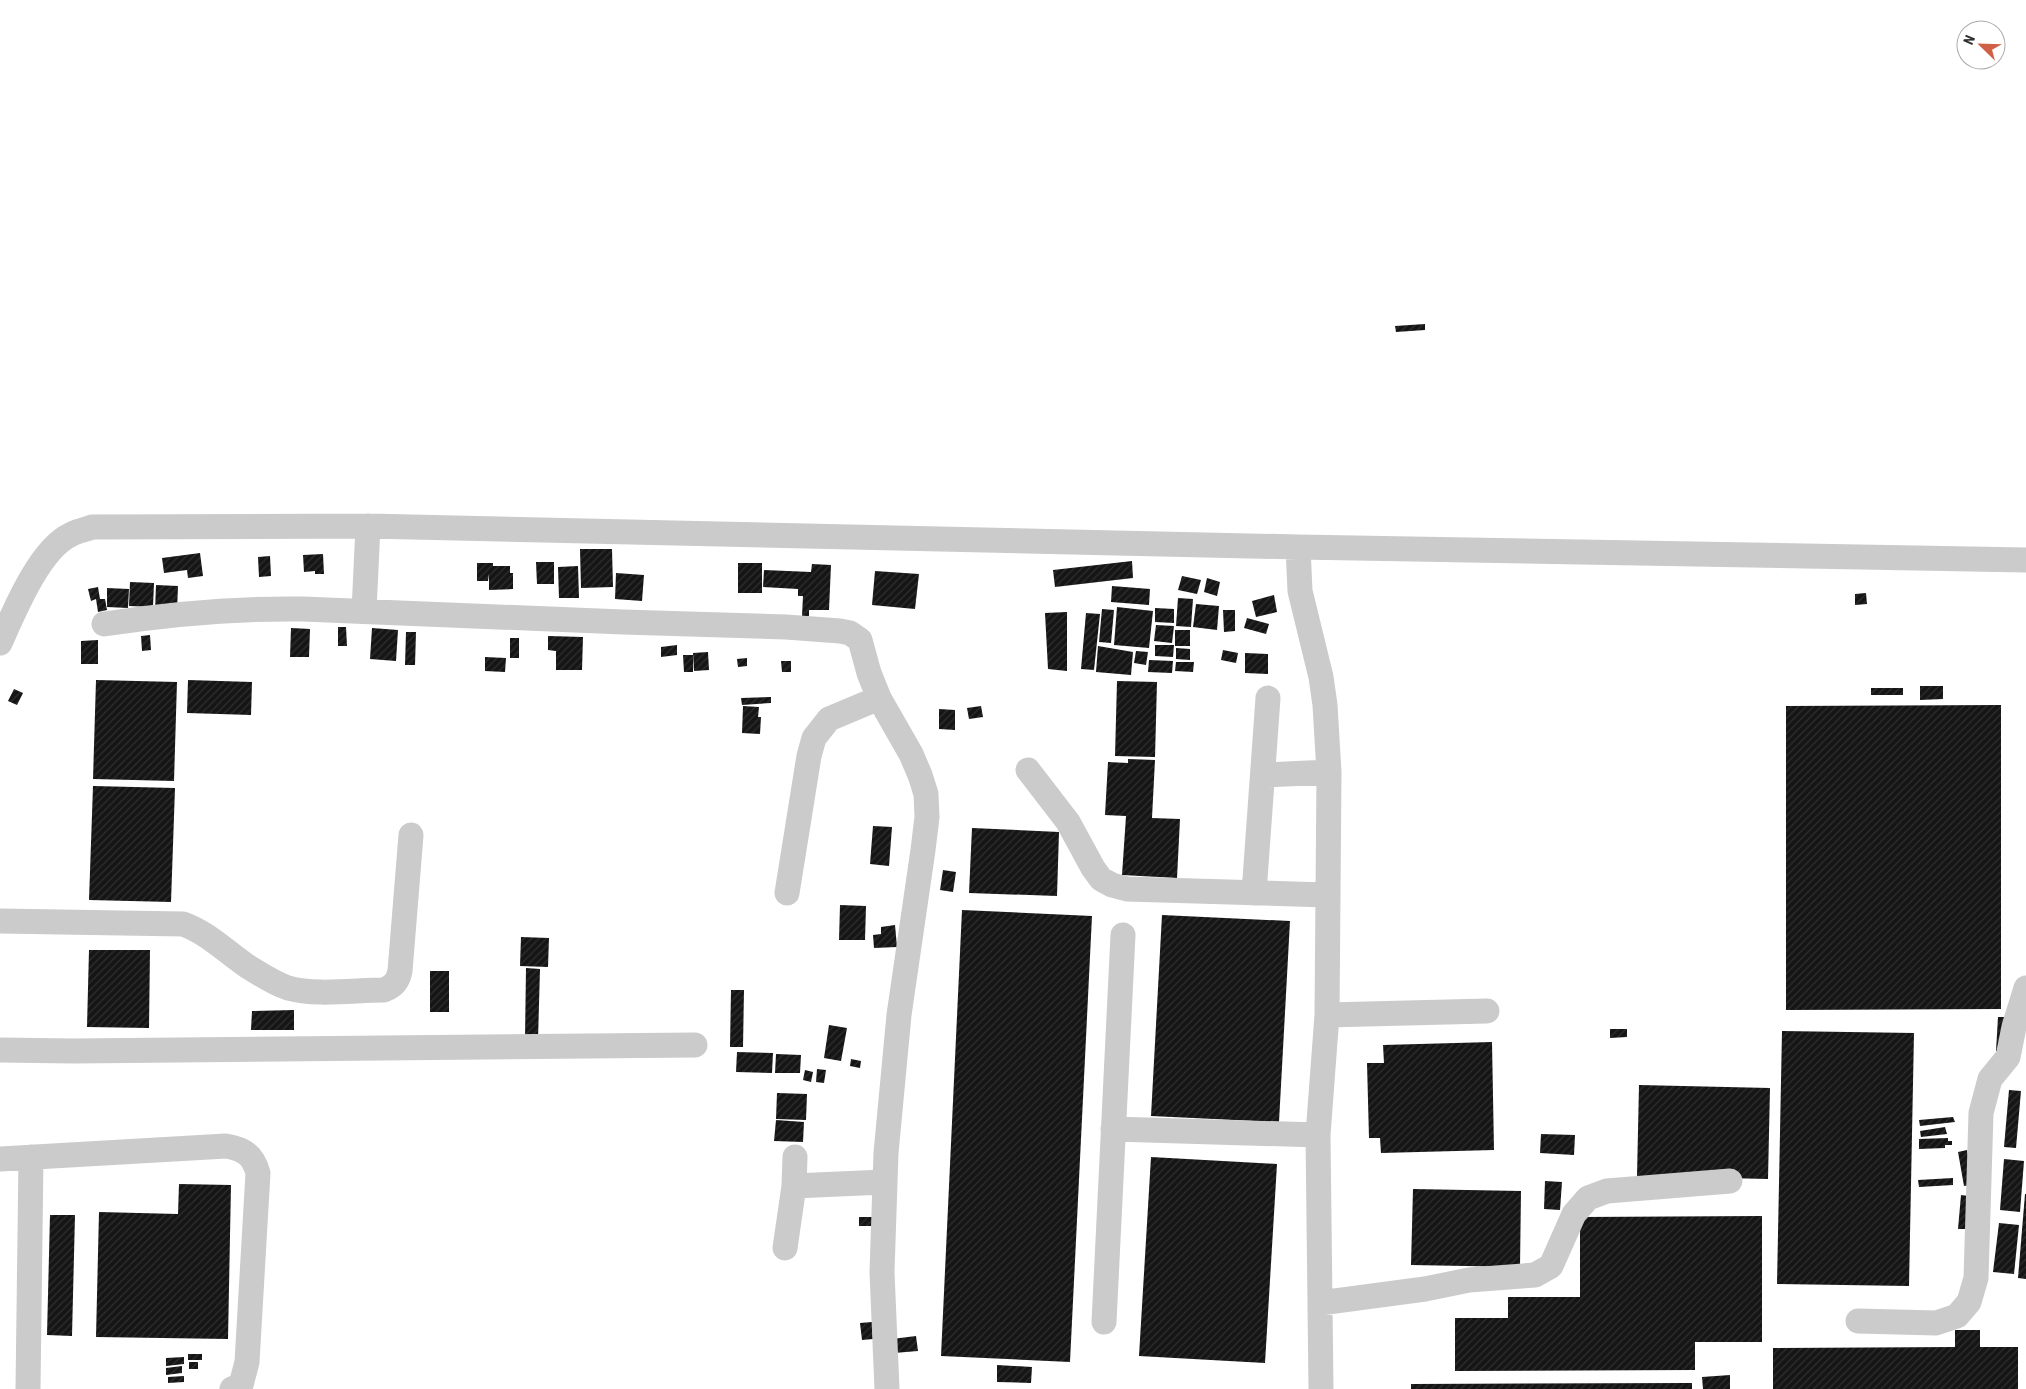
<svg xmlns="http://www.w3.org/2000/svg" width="2026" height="1389" font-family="'Roboto Condensed',sans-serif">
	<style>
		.building { fill: url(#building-hatch) }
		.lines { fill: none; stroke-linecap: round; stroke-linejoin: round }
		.minor { stroke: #cbcbcb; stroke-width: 25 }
	</style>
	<defs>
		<pattern id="building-hatch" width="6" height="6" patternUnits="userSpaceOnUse" patternTransform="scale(1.25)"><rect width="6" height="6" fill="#151515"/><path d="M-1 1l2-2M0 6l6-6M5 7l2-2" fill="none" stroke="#2f2f2f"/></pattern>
	</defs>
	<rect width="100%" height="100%" fill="#fff"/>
	<!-- building -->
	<path class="building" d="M1425 324V330L1396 332 1395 326Z
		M580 549H612L613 587 581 588Z
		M200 553 203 576 188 578 187 570 164 573 162 558Z
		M323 554 324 574H315V571L304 572 303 555Z
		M270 556 271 576 259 577 258 557Z
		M1132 561 1133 578 1055 587 1053 570Z
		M536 562H554V584H537Z
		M477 563H493V566H510V573H513V589L489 590V574L488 581H477Z
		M738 563H762V593H738Z
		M812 564 831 565 829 610H809V616H802L803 596H798V589L763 587 764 570 811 572Z
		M578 566 579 598H559L558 567Z
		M875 571 919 574 915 609 872 605Z
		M616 573 644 575 642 601 615 599Z
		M1182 576 1201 580 1197 594 1178 590Z
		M1207 578 1220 582 1217 596 1204 592Z
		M130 582 154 583 153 607 129 606Z
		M156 585 178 586 177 611H155Z
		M1112 586 1150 589 1149 605 1111 602Z
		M98 587 100 599H105L107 610 98 612 96 599 91 601 88 589Z
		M107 588 129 589 128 608 107 607Z
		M1866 593 1867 604 1855 605V594Z
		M1274 595 1277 612 1256 617 1252 601Z
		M1178 598 1193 599 1191 627 1176 626Z
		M1196 604 1219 606 1217 630 1193 627Z
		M1117 607 1153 611 1149 648 1114 645Z
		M1155 608 1174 609V623L1155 622Z
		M1102 609 1114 610 1111 643 1099 642Z
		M1223 610H1235V631L1224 632Z
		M1067 612V671L1048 669 1045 613Z
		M1086 613 1100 614 1094 670 1081 669Z
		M1247 618 1269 624 1266 634 1244 628Z
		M1156 625 1174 626 1172 643 1154 641Z
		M338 627H346L347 646H338Z
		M291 628 310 629 309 657H290Z
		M372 628 398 630 396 661 370 659Z
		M1175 630H1190V646H1175Z
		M406 632H416L415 665H405Z
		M150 635 151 650 142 651 141 636Z
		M548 636 583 637 582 670H556V651L548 650Z
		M510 638H519V658H510Z
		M98 640V664H81V641Z
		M677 645V655L661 657V647Z
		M1155 645H1174L1173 657 1155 656Z
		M1098 646 1133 652 1131 675 1096 672Z
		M1176 648 1190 649V660L1176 659Z
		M1223 650 1238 653 1236 663 1221 660Z
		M1136 651 1148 652 1146 665 1134 663Z
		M708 652 709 670 694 671 693 653Z
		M1245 653 1268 654V674L1245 673Z
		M683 655H693V672H684Z
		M485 657 506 658 505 672 485 671Z
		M747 658V666L738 667 737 659Z
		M1149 660 1173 661 1172 673 1148 672Z
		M781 661H791V672H782Z
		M1176 662H1194L1193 672 1175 671Z
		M96 680 177 682 174 781 93 779Z
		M188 680 252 682 251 715 187 713Z
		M1117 681 1157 682 1155 757 1115 756Z
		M1920 686H1943V699L1920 700Z
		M1871 688H1903V695H1871Z
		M14 689 23 693 17 705 8 701Z
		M771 697V703L742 705 741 698Z
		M2001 705V1009L1786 1010V706Z
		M743 706 759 707 758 717H761L760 734 742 733Z
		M981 706 983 717 969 719 967 708Z
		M939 709 955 710V730L939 729Z
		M1128 759 1155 760 1152 818 1180 819 1177 878 1122 875 1126 816 1105 815 1108 762 1128 763Z
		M93 786 175 788 171 902 89 900Z
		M873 826 892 827 889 866 870 864Z
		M972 828 1059 832 1057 896 969 893Z
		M943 870 956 872 953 892 940 890Z
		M840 905 866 906 865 940H839Z
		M962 910 1092 916 1070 1362 941 1356Z
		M1162 915 1290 921 1279 1122 1151 1116Z
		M895 925 897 947 874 948 873 935 881 934V927Z
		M521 937 549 938 548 967 520 966Z
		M89 950H150L149 1028 87 1027Z
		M526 968 540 969 538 1040 525 1039Z
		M430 971H449V1012H430Z
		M731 990H744L743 1047H730Z
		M294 1010V1030H251L252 1011Z
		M1998 1017H2005L2004 1052 1996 1051Z
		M829 1025 847 1028 841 1061 824 1058Z
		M1610 1029H1627V1037L1610 1038Z
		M1782 1031 1914 1033 1909 1286 1777 1284Z
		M1492 1042 1494 1150 1381 1153 1380 1138H1369L1367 1063H1384L1383 1045Z
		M737 1052 773 1053 772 1073 736 1072Z
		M776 1054 801 1055 800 1073H775Z
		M851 1059 861 1061 860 1068 850 1066Z
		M817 1069 826 1070 824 1083 816 1082Z
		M805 1070 813 1072 811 1082 803 1080Z
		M1639 1085 1770 1088 1768 1179 1637 1176Z
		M2009 1090 2021 1091 2016 1148 2004 1147Z
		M777 1093 807 1094 806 1120 776 1119Z
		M1953 1117 1955 1122 1920 1126 1919 1120Z
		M776 1120 804 1122 803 1142 774 1141Z
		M1945 1127 1947 1134 1921 1137 1920 1131Z
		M1541 1134 1575 1135 1574 1155 1540 1153Z
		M1948 1138V1141H1952V1145H1945V1148L1919 1149V1139Z
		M1967 1150 1973 1185 1964 1186 1958 1152Z
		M1151 1157 1277 1164 1265 1363 1139 1356Z
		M2004 1159 2024 1161 2020 1212 2000 1210Z
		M1953 1178V1185L1919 1187 1918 1180Z
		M1545 1181 1562 1182 1560 1210 1544 1209Z
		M179 1184 231 1185 228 1339 96 1337 99 1212 178 1214Z
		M1413 1189 1521 1191 1520 1267 1411 1265Z
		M2025 1194H2026V1279L2018 1278Z
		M1961 1195 1969 1196 1968 1229H1958Z
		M50 1215H75L72 1336 47 1335Z
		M1762 1216V1342H1695V1370L1455 1371V1318H1508V1297H1580V1217Z
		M859 1217H872V1226H859Z
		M1999 1223 2019 1225 2014 1274 1993 1272Z
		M872 1322 873 1339 862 1340 860 1323Z
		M1955 1330H1980V1347H2018V1389H1773V1348L1955 1347Z
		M916 1336 918 1351 894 1353 892 1339Z
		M188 1354H202V1360H188Z
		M184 1357V1364L166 1366V1358Z
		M189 1362H198V1369H189Z
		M997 1365 1032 1367 1031 1383 997 1382Z
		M182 1366V1373L166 1375V1368Z
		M1730 1375V1389H1703L1702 1377Z
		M184 1376V1382L168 1383V1377Z
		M1692 1383V1389H1411V1384Z"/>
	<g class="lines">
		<!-- minor -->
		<path class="minor" d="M1298 547 1300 591 1321 677 1325 705 1329 772 1327 1015 1318 1135 1321 1389
			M364 611 368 526
			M104 624C170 614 236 608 303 609L623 622 786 627 840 631 850 633 860 640 869 673 879 698 911 754 920 775 926 794 927 817 923 850 899 1015 886 1153 882 1272 887 1389
			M0 643C14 612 39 550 70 535 76 531 85 530 92 527L368 526 1298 547 2026 560
			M1028 770 1068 822 1093 868 1101 879 1112 885 1127 889 1327 895
			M1263 775 1329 772
			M787 893 809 756 814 738 829 719 879 698
			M1254 893 1268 698
			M0 921 183 924C208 933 225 951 247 966 260 974 273 983 288 988 316 996 355 990 384 990 394 986 398 981 400 971L411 835
			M1327 1015 1487 1011
			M0 1050 74 1051 695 1045
			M1113 1129 1318 1135
			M0 1159 226 1146C244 1149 253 1155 258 1173L247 1362 241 1385 232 1389
			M794 1186 884 1182
			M785 1248 794 1186 795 1157
			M1320 1303 1425 1289 1469 1280 1535 1275 1551 1266 1574 1214 1588 1198 1607 1191 1730 1181
			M1858 1321 1936 1323 1957 1316 1969 1302 1976 1278 1981 1113 1990 1079 2008 1057 2014 1027 2026 988
			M1104 1322 1123 935
			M28 1389 31 1157"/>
	</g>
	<!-- north arrow -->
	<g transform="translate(1981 45) rotate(293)"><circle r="24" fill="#ffffff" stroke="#ababab"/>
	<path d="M0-4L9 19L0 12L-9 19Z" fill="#cf6046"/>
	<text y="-8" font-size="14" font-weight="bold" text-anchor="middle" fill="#2e2e2e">N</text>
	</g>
</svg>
